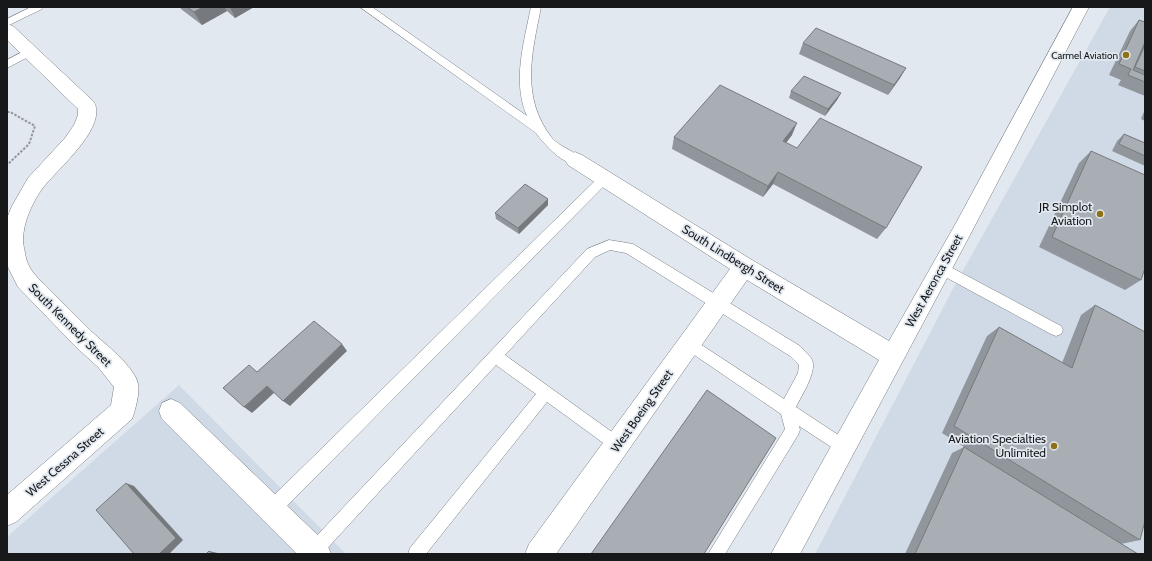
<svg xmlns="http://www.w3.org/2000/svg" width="1152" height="561" font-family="Cabin,sans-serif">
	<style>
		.built { fill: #d0dae7 }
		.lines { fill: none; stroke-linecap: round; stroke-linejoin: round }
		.service-casing { stroke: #797e84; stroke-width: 1 }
		.minor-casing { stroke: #797e84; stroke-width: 1 }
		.path { stroke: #92979c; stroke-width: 2; stroke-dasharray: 2.5 1.5; stroke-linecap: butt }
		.service { fill: #fff; fill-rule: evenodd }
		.minor { fill: #fff; fill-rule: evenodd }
		.wall { fill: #90969b }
		.shaded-wall { fill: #767a7e }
		.building { fill: #a8aeb4; stroke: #767a7e }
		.poi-dot { fill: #8e7115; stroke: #e2e8ef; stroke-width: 1.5 }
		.labels { text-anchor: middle; stroke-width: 3.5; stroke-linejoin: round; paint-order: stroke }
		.far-poi-label { font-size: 10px; fill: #16181a; stroke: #e2e8ef; text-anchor: end }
		.poi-label { font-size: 12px; fill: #16181a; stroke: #e2e8ef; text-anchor: end }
		.street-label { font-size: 12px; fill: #16181a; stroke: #e2e8ef }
	</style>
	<rect width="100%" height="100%" fill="#e2e8ef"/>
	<!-- built -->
	<path class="built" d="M1110 7H1145V554H815L956 283Z
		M179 385 346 554H7V537Z"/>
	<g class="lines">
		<defs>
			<path id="service" d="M31 7H44L42 9 7 26V19Z
				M360 7H372L527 116C512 82 524 42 531 7H541C532 53 520 97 552 138 559 147 575 150 581 160L579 163C565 168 544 144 536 133Z
				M30 48 35 52 34 54 7 68V60Z
				M605 173 609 175 611 178 609 181 278 515 272 517 266 515 264 509 266 503 601 175Z
				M609 240 633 244 800 346C803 350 808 354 811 358 819 370 801 396 796 407L849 442 851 447 849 452 844 454 839 452 799 426 800 430 798 435 725 554H708L785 429 781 414 684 348 682 344 684 340 689 338 694 340 784 399 798 373 799 365 790 356 626 253 610 250 595 257 505 355 623 440 625 445 623 450 618 452 613 450 547 402 426 554H408L410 548 536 394 496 365 322 554H307L306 551 308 545 587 249Z
				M941 262 1061 326 1063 330 1061 334 1056 336 1051 334 936 272 935 268 936 264Z"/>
			<path id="minor" d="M1073 7H1089L970 235 800 554H771L879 360 747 280 556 554H525L529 544 730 269 568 165 565 160 568 155 575 152 582 155 752 260 889 341 956 223Z
				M7 24 13 26 94 102C108 128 56 170 42 189 32 203 23 223 23 240 23 245 25 252 26 258 29 271 40 280 49 289 63 303 77 318 92 332 104 343 135 367 138 384 140 393 135 411 132 419L16 522 7 526V495L111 405 114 387 98 367 76 347 18 287 7 265V218L12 206 28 178 65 138 74 125 78 115V109L7 40Z
				M171 399 180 403 327 544 331 554H297L162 419 159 411 162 403Z"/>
		</defs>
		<!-- service casing -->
		<use href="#service" class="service-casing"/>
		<!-- minor casing -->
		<use href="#minor" class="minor-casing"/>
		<!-- path -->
		<path class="path" d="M7 112H10L35 126 29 144 7 165"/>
		<!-- service -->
		<use href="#service" class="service"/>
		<!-- minor -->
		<use href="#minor" class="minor"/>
	</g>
	<!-- wall -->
	<path class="wall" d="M180 7H254L235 18 227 11 202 25 181 9Z
		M1139 20 1145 22V96L1118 85 1121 80 1109 75 1130 31Z
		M803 43 906 68 900 78 888 95 799 54Z
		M791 91 841 93 837 100 825 116 789 98Z
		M1145 109V121L1141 119Z
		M1124 134 1145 143V166L1112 151 1117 141Z
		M792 135 786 143 886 228 877 239 773 184 763 197 672 149 674 137Z
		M1091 151 1141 280 1125 290 1039 247 1079 163Z
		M548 205 519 234 496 219 495 213Z
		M1095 305 1140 540 1121 544 1138 554H905L952 453 964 447 942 433 987 336 999 327 1062 363 1081 315Z"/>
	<!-- shaded-wall -->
	<path class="shaded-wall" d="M203 7H224L227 11 202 25 194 12Z
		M230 7H254L235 18Z
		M906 68 900 78 888 95 894 85Z
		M841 93 837 100 825 116 828 109Z
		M797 123 792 135 778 153 783 141Z
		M778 172 773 184 763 197 768 186Z
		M548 199V205L519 234 518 228Z
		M342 344 347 351 290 406 283 401Z
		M267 386 275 392 252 413 244 407Z
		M126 483 134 486 183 540 169 554H159Z
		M209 551 222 554H213Z"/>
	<!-- building -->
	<path class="building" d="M187 7H203L194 12Z
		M1139 20 1145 22V42L1133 70 1145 75V82L1128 75 1131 69 1119 64Z
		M816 28 906 68 894 85 803 43Z
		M1145 45V71L1135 67Z
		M804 76 841 93 828 109 791 91Z
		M720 85 797 123 783 141 797 148 820 118 922 167 886 228 778 172 768 186 674 137Z
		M1124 134 1145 143V156L1119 144Z
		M1091 151 1145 175V268L1141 280 1052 237Z
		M525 184 548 199 518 228 495 213Z
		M1095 305 1145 332V521L1140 540 954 426 999 327 1072 368Z
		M314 321 342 344 283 401 267 386 244 407 223 388 249 365 257 372Z
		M707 390 776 438 704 554H591Z
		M964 447 1138 554H915Z
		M126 483 176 538 159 554H134L96 510Z
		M209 551 213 554H206Z"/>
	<!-- markers -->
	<g class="poi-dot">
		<circle cx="1126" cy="55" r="4"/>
		<circle cx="1100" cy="214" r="4"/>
		<circle cx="1054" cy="446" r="4"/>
	</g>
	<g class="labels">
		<!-- far-poi labels -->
		<g class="far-poi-label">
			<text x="1118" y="59">Carmel Aviation</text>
		</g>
		<!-- poi labels -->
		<g class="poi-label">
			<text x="1092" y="211">JR Simplot<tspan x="1092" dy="14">Aviation</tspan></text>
			<text x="1046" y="443">Aviation Specialties<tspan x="1046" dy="14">Unlimited</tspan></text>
		</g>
		<!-- street labels -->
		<g class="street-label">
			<text transform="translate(733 259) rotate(32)" y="4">South Lindbergh Street</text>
			<text transform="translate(934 281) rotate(-61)" y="4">West Aeronca Street</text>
			<text transform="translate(70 325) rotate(45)" y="4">South Kennedy Street</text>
			<text transform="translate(642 411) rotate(-55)" y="4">West Boeing Street</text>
			<text transform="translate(65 462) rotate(-41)" y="4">West Cessna Street</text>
		</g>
	</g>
	<!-- border -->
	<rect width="1152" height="561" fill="none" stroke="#16181a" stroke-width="16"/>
</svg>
